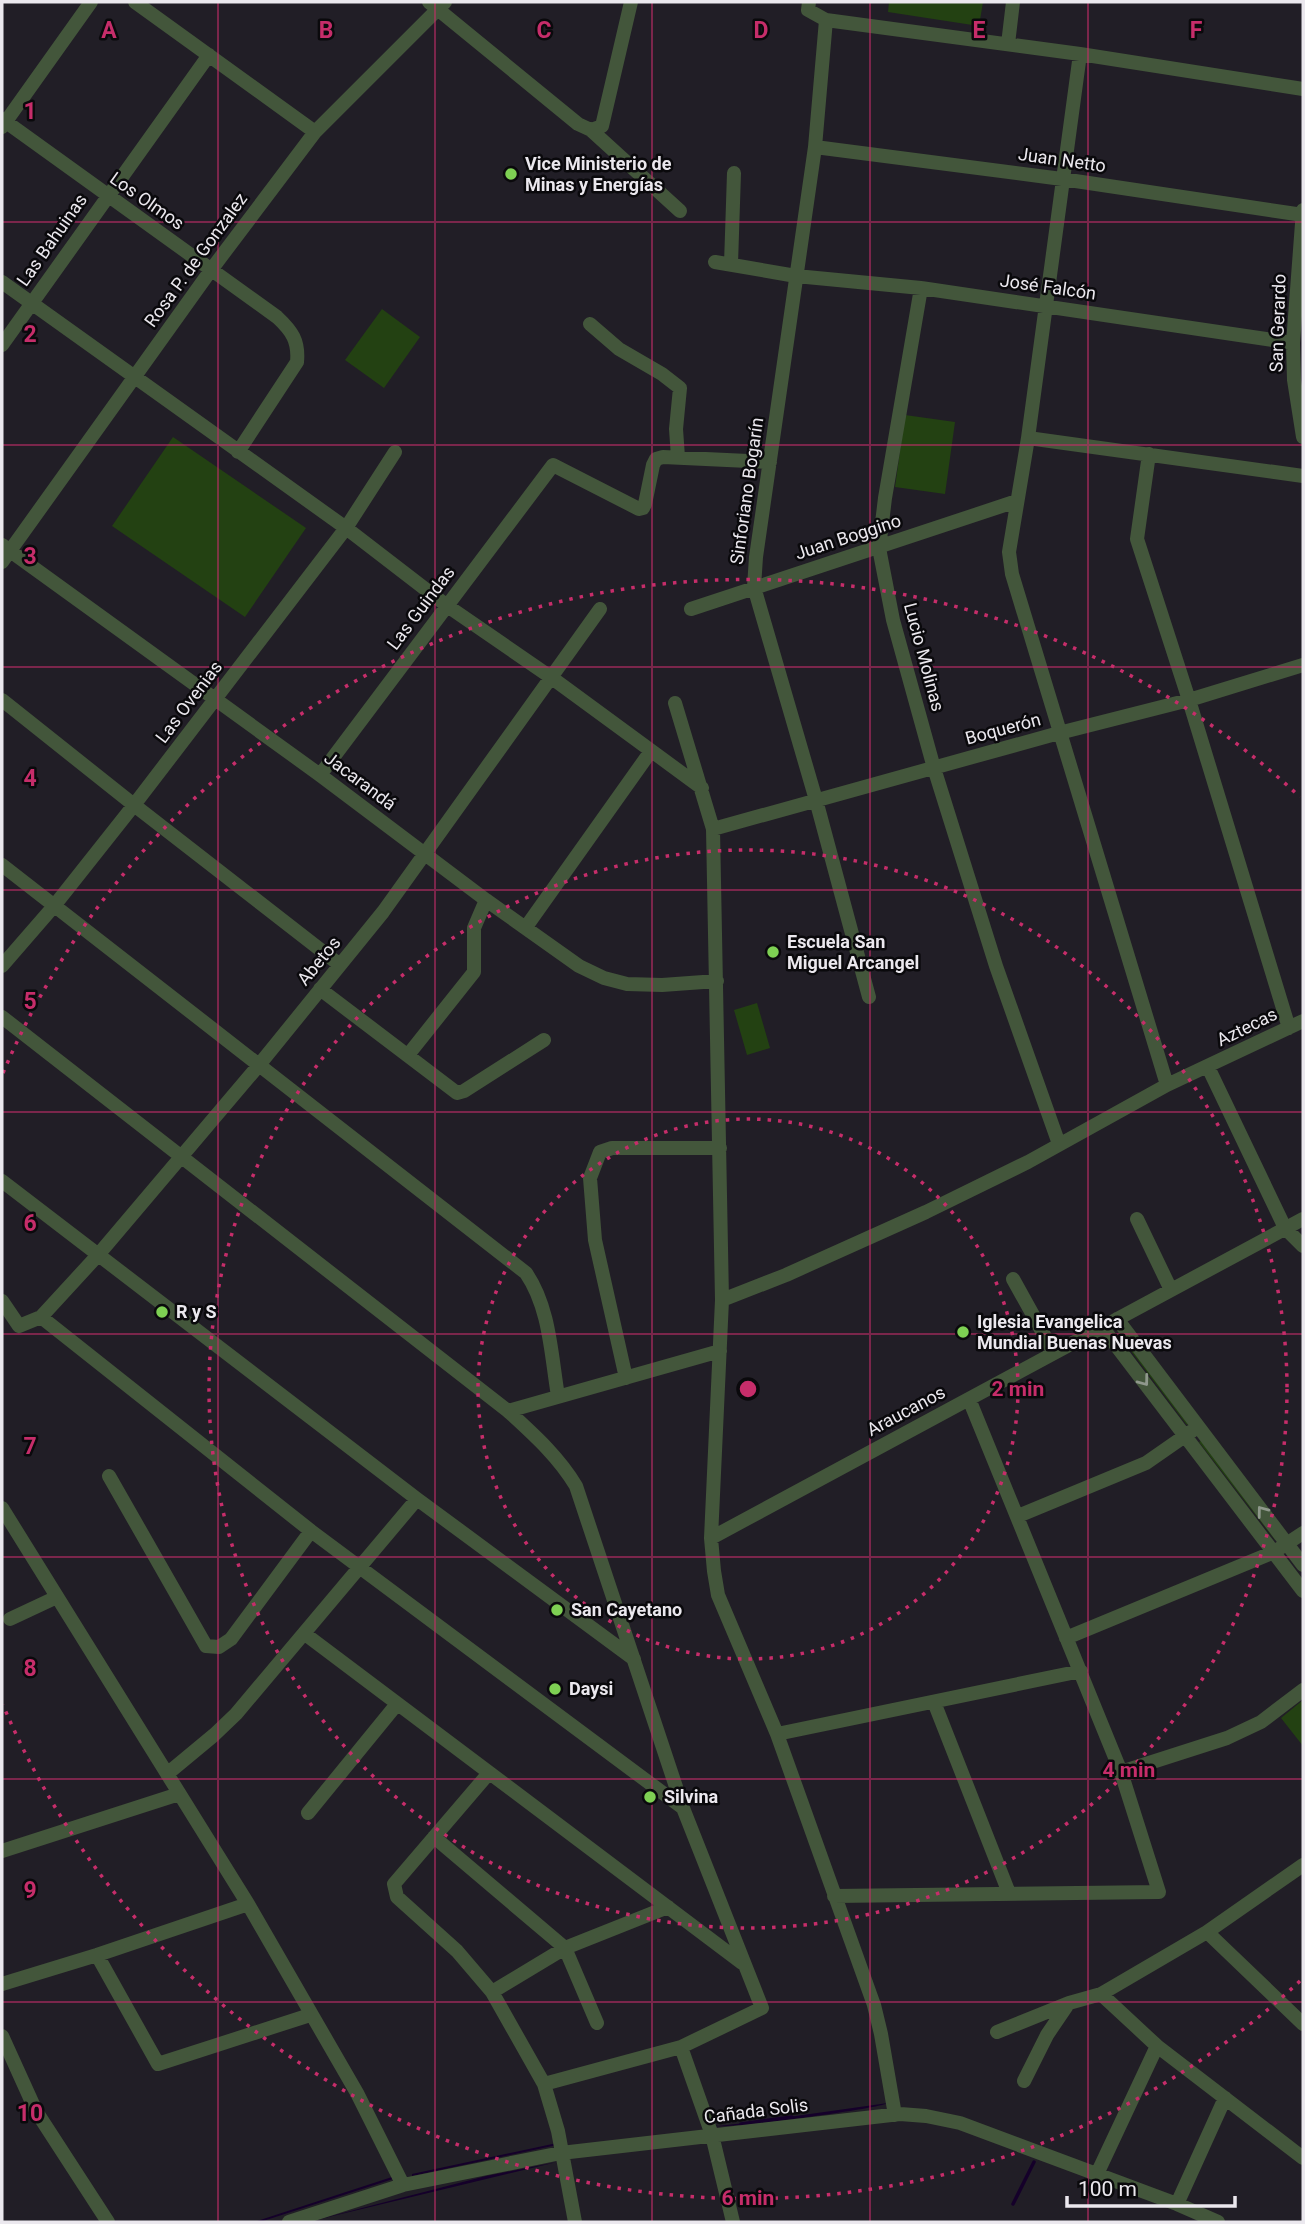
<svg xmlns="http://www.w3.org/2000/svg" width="1305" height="2224" font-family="Roboto,sans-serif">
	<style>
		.green { fill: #234112 }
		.water { fill: #15002a }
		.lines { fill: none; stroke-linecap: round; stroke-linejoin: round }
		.stream { stroke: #15002a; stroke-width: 3.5 }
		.minor { stroke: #43563b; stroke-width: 14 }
		.oneway { stroke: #8f988c }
		.grid { fill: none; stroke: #c62d6a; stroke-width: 2; stroke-opacity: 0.55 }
		.ring { fill: none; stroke: #c62d6a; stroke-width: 3.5; stroke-dasharray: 3.5 7 }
		.poi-dot { fill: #7ed053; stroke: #0a090c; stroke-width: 2.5 }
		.labels { text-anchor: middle; stroke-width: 5; stroke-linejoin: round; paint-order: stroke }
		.street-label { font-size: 18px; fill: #ebe8ee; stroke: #0a090c }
		.poi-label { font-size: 18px; font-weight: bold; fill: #ebe8ee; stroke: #0a090c; text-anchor: start }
		.grid-label { font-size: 23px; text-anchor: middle; font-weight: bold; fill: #c62d6a; stroke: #0a090c; stroke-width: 5; stroke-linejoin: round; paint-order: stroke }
		.centre { fill: #c62d6a; stroke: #0a090c; stroke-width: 3.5 }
		.ring-label { font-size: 21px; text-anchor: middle; font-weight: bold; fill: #c62d6a; stroke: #0a090c; stroke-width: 5; stroke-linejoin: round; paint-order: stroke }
	</style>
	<rect width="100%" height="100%" fill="#211e26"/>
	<!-- green -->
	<path class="green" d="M889 2H983L979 26 888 12Z
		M382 309 420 337 384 388 345 360Z
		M905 415 955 422 945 494 895 487Z
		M173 437 306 528 245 617 112 526Z
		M757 1003 770 1048 747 1055 734 1010Z
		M1121 1334 1188 1424 1187 1425 1119 1335Z
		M1201 1441 1275 1539V1540L1199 1442Z
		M1303 1700V1746L1281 1718Z"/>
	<!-- water -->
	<path class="water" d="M888 2103C878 2109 727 2129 712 2126V2124L718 2126 754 2122Z
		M557 2143V2145L412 2176V2174Z
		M557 2162 308 2222 486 2176Z
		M392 2177 393 2179 260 2222H254Z"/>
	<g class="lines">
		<!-- stream -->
		<path class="stream" d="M741 2124 792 2117
			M1013 2204 1034 2162"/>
		<!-- minor -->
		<path class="minor" d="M135 2 315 132
			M429 2 578 124 591 130 602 126 631 2
			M809 2 808 10 826 20 1080 54 1303 89
			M826 20 815 147 756 557 754 587 816 800 869 997
			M1008 44 1013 2
			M1080 54 1028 438 1009 552 1012 574 1167 1085
			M2 119 277 317C292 331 299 341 297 362L238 452
			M2 127 91 2
			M591 130 680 211
			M815 147 1062 179 1303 215
			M1303 210 1293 343 1294 380 1303 437
			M715 262 796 276 921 288 1293 343
			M731 264 734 173
			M2 282 346 528 446 605 552 678 702 788
			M921 288 885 498 879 548 893 620 934 768 996 966 1059 1144
			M590 324 619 349 662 374 680 388 676 429 678 457
			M2 345 209 55
			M1028 438 1303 476
			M1149 454 1137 539 1189 700 1289 1028
			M2 545 320 775 486 900 579 966 604 978 627 984 662 985 717 981
			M2 562 211 270 315 132 445 2
			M691 609 1017 501
			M2 700 134 805 340 965
			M675 703 713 829 722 1300 711 1538 714 1571 718 1595 777 1734 874 2005 881 2034 895 2115
			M320 775 553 465 639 509 643 508 645 504 653 465 656 459 663 457 770 462
			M713 829 1059 733 1189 700 1303 665
			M2 865 526 1273C550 1308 551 1355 558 1396
			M526 927 651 751
			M2 966 54 906 134 805 346 528 395 452
			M320 989 457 1093 464 1091 544 1040
			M2 1017 508 1411C533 1434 558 1456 576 1486L683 1808 762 2008 681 2047 544 2084
			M408 1055 474 972V928L486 900
			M1208 1067 1285 1228 1303 1246
			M2 1181 417 1499 634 1659
			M1137 1219 1171 1290
			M1013 1279 1054 1353
			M722 1300 786 1275 926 1212 1028 1162 1167 1085 1303 1021
			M2 1301 19 1326 41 1317 98 1255 259 1065 383 912 600 609
			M41 1317 311 1531 683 1808
			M1117 1319 1303 1565
			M1102 1327 1303 1591
			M626 1378 595 1240 590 1178 600 1152 612 1148H720
			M508 1411 720 1351
			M109 1476 206 1646 219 1647 231 1639 311 1531
			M2 1508 248 1904 357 2093 403 2185
			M1018 1516 1146 1463 1192 1431
			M711 1538 1303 1219
			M10 1619 57 1597
			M305 1634 742 1963
			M1066 1638 1274 1552 1303 1533
			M934 1702 1009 1893
			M777 1734 1081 1671
			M1121 1772 1227 1738 1261 1722 1303 1690
			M489 1773 394 1884 397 1897 457 1951 492 1992 544 2084 558 2131 575 2222
			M167 1774 214 1735 236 1714 417 1499
			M308 1813 397 1704
			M434 1837 565 1948 597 2023
			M2 1851 179 1794
			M834 1896 1159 1892 1121 1772 969 1399
			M1207 1932 1303 2024
			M97 1955 158 2064 310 2015
			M2 1984 97 1955 248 1904
			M492 1992 565 1948 668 1907
			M1101 1994 1157 2046 1303 2158
			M997 2032 1069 2003 1101 1994 1207 1932 1303 1865
			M2 2036 36 2111 108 2222
			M681 2047 712 2135 733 2222
			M1024 2081 1047 2035 1068 2004
			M1097 2174 1157 2046
			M1177 2204 1225 2098
			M289 2222 403 2185 561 2153 900 2114 926 2116 960 2123 1177 2204 1218 2222"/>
	</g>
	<!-- one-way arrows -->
	<defs><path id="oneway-chevron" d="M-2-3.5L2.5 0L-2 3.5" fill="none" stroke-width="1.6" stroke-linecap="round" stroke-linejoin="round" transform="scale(1.75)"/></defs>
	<g class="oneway">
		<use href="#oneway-chevron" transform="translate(1144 1381) rotate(53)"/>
		<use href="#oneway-chevron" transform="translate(1262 1511) rotate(-127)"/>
	</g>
	<!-- grid -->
	<path class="grid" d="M218 2V2222M435 2V2222M652 2V2222M870 2V2222M1088 2V2222M2 222H1303M2 445H1303M2 667H1303M2 890H1303M2 1112H1303M2 1334H1303M2 1557H1303M2 1779H1303M2 2002H1303"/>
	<!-- distance rings -->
	<g class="ring">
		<circle cx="748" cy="1389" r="270"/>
		<circle cx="748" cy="1389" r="539"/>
		<path d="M1300 1981A809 809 0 0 1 3 1705M3 1073A809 809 0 0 1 1300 797"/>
	</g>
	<!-- markers -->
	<g class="poi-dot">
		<circle cx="511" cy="174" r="7"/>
		<circle cx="773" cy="952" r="7"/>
		<circle cx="162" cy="1312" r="7"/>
		<circle cx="963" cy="1332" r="7"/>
		<circle cx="557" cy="1610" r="7"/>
		<circle cx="555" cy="1689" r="7"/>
		<circle cx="650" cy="1797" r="7"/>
	</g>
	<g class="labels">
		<!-- street labels -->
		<g class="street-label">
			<text transform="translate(1062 160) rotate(8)" y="6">Juan Netto</text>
			<text transform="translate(147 201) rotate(35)" y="6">Los Olmos</text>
			<text transform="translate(52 240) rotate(-55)" y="6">Las Bahuinas</text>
			<text transform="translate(196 260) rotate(-54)" y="6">Rosa P. de Gonzalez</text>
			<text transform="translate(1048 287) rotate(8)" y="6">José Falcón</text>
			<text transform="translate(1278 323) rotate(-88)" y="6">San Gerardo</text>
			<text transform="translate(747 491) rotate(-82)" y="6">Sinforiano Bogarín</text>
			<text transform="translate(848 537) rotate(-18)" y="6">Juan Boggino</text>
			<text transform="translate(421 608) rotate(-53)" y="6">Las Guindas</text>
			<text transform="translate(924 657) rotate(75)" y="6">Lucio Molinas</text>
			<text transform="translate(189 702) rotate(-53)" y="6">Las Ovenias</text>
			<text transform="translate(1003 729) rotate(-15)" y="6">Boquerón</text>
			<text transform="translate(360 781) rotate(37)" y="6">Jacarandá</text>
			<text transform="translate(319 961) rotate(-51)" y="6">Abetos</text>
			<text transform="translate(1247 1027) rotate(-26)" y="6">Aztecas</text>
			<text transform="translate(906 1411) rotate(-28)" y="6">Araucanos</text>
			<text transform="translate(756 2111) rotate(-7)" y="6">Cañada Solis</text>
		</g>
		<!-- poi labels -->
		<g class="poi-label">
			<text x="525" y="170">Vice Ministerio de<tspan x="525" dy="21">Minas y Energías</tspan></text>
			<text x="787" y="948">Escuela San<tspan x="787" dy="21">Miguel Arcangel</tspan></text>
			<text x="176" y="1318">R y S</text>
			<text x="977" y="1328">Iglesia Evangelica<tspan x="977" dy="21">Mundial Buenas Nuevas</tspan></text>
			<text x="571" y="1616">San Cayetano</text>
			<text x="569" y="1695">Daysi</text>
			<text x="664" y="1803">Silvina</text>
		</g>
	</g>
	<g class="grid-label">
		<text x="109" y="38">A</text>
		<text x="326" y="38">B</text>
		<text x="544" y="38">C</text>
		<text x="761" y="38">D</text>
		<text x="979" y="38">E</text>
		<text x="1196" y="38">F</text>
		<text x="30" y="119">1</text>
		<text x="30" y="342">2</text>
		<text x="30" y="564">3</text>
		<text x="30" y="786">4</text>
		<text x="30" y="1009">5</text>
		<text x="30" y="1231">6</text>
		<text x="30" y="1454">7</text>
		<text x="30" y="1676">8</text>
		<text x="30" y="1898">9</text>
		<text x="30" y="2121">10</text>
	</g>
	<circle cx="748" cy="1389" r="10" class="centre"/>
	<g class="ring-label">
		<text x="1018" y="1396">2 min</text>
		<text x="1129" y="1777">4 min</text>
		<text x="748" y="2205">6 min</text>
	</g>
	<!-- border -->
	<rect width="1305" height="2224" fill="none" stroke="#ebe8ee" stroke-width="7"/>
	<!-- scale -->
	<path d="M1067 2196v10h168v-10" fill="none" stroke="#ebe8ee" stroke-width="3.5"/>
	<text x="1078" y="2196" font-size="21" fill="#ebe8ee" stroke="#0a090c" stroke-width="5" paint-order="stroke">100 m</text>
</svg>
